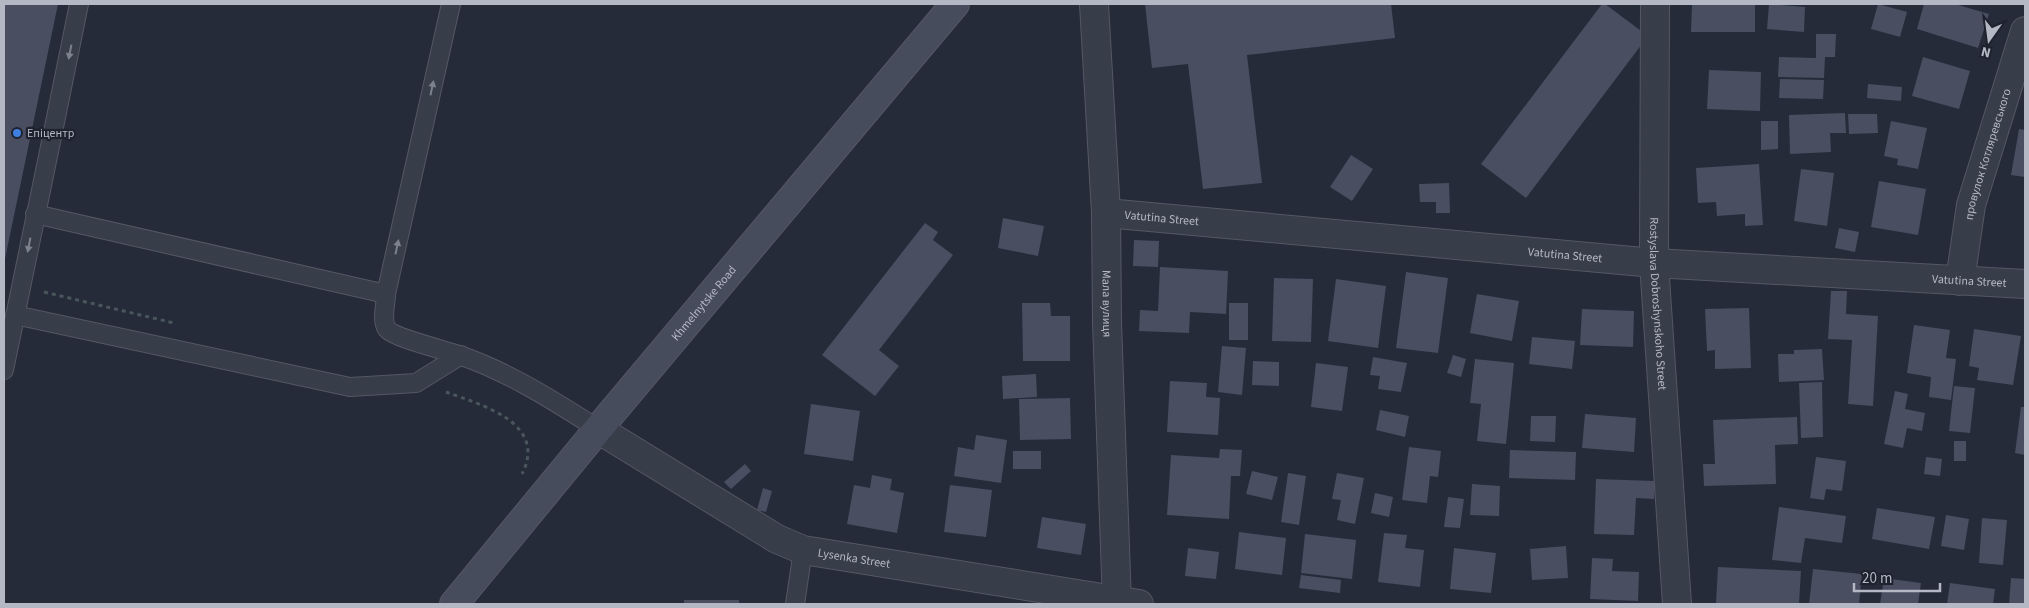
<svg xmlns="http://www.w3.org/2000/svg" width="2029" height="608" font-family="'Source Sans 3',sans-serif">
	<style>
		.building { fill: #494e60 }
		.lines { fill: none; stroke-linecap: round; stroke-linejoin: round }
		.lane-casing { stroke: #545865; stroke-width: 20 }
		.street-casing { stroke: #545865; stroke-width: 30 }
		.secondary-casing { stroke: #545865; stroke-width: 30 }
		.path { stroke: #49575c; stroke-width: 3; stroke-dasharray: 4 4; stroke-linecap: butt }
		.lane { stroke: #383d4a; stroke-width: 18 }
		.street { stroke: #383d4a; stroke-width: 28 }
		.secondary { stroke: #474c5c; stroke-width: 28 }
		.oneway { fill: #7c818e }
		.shop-dot { fill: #3f7fe0; stroke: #1e222f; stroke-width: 2 }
		.labels { text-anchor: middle; stroke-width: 4.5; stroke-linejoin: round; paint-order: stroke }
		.poi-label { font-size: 12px; fill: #b4b8c5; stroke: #1e222f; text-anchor: start }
		.street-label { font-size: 12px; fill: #b4b8c5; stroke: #1e222f }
	</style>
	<rect width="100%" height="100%" fill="#252b39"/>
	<!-- building -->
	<path class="building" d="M4 4H58L5 259H4Z
		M1145 4H1391L1395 38 1247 55 1262 183 1203 189 1188 64 1152 68Z
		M1602 4H1605L1648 36 1526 198 1481 164Z
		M1692 4H1755V32H1691Z
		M1769 4 1805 7 1804 32 1767 29Z
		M1878 4 1907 12 1900 37 1871 29Z
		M1924 4H1955L1989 14 1978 48 1917 29Z
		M1816 34H1836L1835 57H1825L1824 78 1778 77 1779 57 1816 58Z
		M1923 57 1970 71 1959 109 1912 96Z
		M1709 70 1761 72 1760 111 1707 109Z
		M1780 79 1824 80 1823 99 1779 98Z
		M1868 84 1902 87 1901 101 1867 98Z
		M1845 113 1846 133H1830L1831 152 1790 154 1789 115Z
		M1848 114H1877L1878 133 1849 134Z
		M1761 121H1778V149L1761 150Z
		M1891 121 1927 128 1918 169 1897 165 1898 159 1884 156Z
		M2019 129 2025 130V177L2011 175Z
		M1351 155 1373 169 1352 201 1330 187Z
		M1759 164 1763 225 1745 226V214L1717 216 1716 202 1698 203 1696 168Z
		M1801 169 1834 173 1827 226 1794 221Z
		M1879 181 1926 189 1918 235 1871 227Z
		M1449 183 1450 213H1436V202H1420L1419 184Z
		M1003 218 1044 226 1038 256 998 248Z
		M925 223 938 232 933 240 953 255 879 350 899 366 875 396 822 355Z
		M1839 228 1859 232 1855 252 1835 248Z
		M1134 240 1159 241 1158 267 1133 266Z
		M1160 267 1228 271 1226 314 1190 312 1189 333 1139 331 1140 310 1158 311Z
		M1406 272 1448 278 1438 353 1396 348Z
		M1274 278 1313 279 1311 342 1272 341Z
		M1336 279 1386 286 1378 348 1328 341Z
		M1831 291H1847L1846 314 1878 316 1873 406 1848 404 1852 340 1828 339Z
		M1477 294 1519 301 1512 341 1470 333Z
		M1022 303H1050L1051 316H1070V361H1023Z
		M1229 303H1248V340H1229Z
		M1749 308 1751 368 1715 369V350L1707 351 1705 309Z
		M1582 309 1634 311 1633 347 1580 345Z
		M1914 325 1950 330 1946 358 1956 359 1951 400 1929 397 1931 377 1907 373Z
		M1974 329 2021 336 2013 385 1977 380 1979 368 1969 366Z
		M1532 337 1575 341 1572 369 1529 364Z
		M1222 346 1246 348 1242 395 1218 392Z
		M1822 349 1824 380 1779 382 1778 354H1794V350Z
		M1453 355 1466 359 1461 377 1447 373Z
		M1373 357 1407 363 1401 392 1378 389 1380 376 1370 375Z
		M1475 359 1514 363 1506 444 1477 441 1481 404 1470 403Z
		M1253 361 1279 362V386L1252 385Z
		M1316 363 1348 367 1342 411 1311 407Z
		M1036 374 1037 397 1003 399 1002 376Z
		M1170 381 1207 383 1206 397 1220 398 1218 435 1167 432Z
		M1822 382 1823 437 1801 438 1799 383Z
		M1954 386 1975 388 1970 433 1949 431Z
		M1895 391 1908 394 1905 409 1925 413 1922 431 1907 428 1903 448 1884 444Z
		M1070 398 1071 439 1020 440 1019 399Z
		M811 404 860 411 853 461 804 454Z
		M2021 407H2025V455L2015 453Z
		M1380 410 1409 416 1405 437 1376 430Z
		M1585 414 1636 418 1634 452 1582 448Z
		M1531 416H1556L1555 442 1530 441Z
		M1797 417 1798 444 1775 445 1776 484 1704 486 1703 464H1715L1713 420Z
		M976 435 1007 440 1001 483 954 476 958 447 974 450Z
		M1954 441H1966V461H1954Z
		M1409 447 1441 451 1438 477 1430 476 1427 503 1402 500Z
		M1220 449 1242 450 1240 476H1231L1229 519 1167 515 1171 455 1219 458Z
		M1510 450 1576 452 1575 480 1509 478Z
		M1013 451H1041V469H1013Z
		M1816 457 1846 461 1842 491 1826 489 1824 500 1810 498Z
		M1926 457 1942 459 1940 476 1924 474Z
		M745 464 751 471 731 489 724 482Z
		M1252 471 1278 477 1272 500 1246 494Z
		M1288 473 1306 476 1299 525 1281 522Z
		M1337 473 1364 478 1355 524 1337 520 1341 500 1332 499Z
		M872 475 892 479 890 490 904 493 897 533 847 524 854 485 870 488Z
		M1596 479 1655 481 1654 499 1636 498 1634 535 1594 534Z
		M1472 484 1500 486 1499 516 1470 515Z
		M950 485 992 490 986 537 944 532Z
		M763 488 772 491 766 512 757 510Z
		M1375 493 1393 497 1389 517 1371 513Z
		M1448 497 1464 499 1460 528 1444 527Z
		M1779 507 1846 516 1842 543 1805 538 1801 563 1772 560Z
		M1877 508 1935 517 1929 549 1872 539Z
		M1946 515 1969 519 1964 550 1941 546Z
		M1042 517 1086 524 1081 555 1037 548Z
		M1982 518 2007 520 2003 565 1979 563Z
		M1239 532 1286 538 1282 575 1235 569Z
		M1384 533 1407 535 1405 548 1424 550 1420 587 1378 582Z
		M1305 534 1356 540 1352 579 1301 573Z
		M1566 546 1568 578 1532 580 1530 549Z
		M1188 548 1219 552 1216 579 1185 576Z
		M1454 548 1496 553 1491 593 1450 589Z
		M1592 558 1613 559 1612 571 1639 572 1638 601 1590 599Z
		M1718 567 1801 571 1799 604 1716 603Z
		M1813 569 1862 574 1859 604H1809Z
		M1301 575 1341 580 1340 593 1299 588Z
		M1884 578 1921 583 1918 604H1880Z
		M2011 578 2025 579V604H2009Z
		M1950 583 1995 589 1993 604H1947Z
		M684 600H739V604H684Z"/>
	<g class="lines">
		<defs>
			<path id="lane" d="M451 4 386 294C386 304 381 320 387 329 394 338 445 350 459 355 509 372 554 401 598 429
				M35 214 386 294
				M15 315 350 387 416 383 461 355
				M4 370C30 248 54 126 79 4
				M795 604 803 550"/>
			<g id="street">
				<path id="s1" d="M1094 4 1106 213 1107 322 1117 604"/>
				<path id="s2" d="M1655 4 1654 263 1677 604"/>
				<path id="s3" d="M1106 213 1654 263 2025 284"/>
				<path id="s4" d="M1960 281 1971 205 2025 31"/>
				<path id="s5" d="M598 429 777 539 803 550 1139 604"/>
			</g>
			<g id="secondary">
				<path id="s6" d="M454 604 598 429 955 4"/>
			</g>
		</defs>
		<!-- lane casing -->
		<use href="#lane" class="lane-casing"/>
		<!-- street casing -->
		<use href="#street" class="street-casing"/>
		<!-- secondary casing -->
		<use href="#secondary" class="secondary-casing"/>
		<!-- path -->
		<path class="path" d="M44 292 174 323
			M446 392C482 405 548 423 522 474"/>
		<!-- lane -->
		<use href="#lane" class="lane"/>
		<!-- street -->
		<use href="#street" class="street"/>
		<!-- secondary -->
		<use href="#secondary" class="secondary"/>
	</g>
	<!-- one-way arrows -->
	<defs><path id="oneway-solid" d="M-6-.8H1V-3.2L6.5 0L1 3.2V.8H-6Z" transform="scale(1.25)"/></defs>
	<g class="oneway">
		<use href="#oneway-solid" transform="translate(70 52) rotate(101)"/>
		<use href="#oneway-solid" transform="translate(432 88) rotate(-78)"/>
		<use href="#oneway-solid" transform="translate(29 245) rotate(101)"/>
		<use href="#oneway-solid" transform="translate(397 247) rotate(-78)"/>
	</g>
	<!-- markers -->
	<circle class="shop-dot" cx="17" cy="133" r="5"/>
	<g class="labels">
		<!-- poi labels -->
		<g class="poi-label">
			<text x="27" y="137">Епіцентр</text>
		</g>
		<!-- street labels -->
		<g class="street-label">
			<text dy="4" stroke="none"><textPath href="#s4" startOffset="130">провулок Котляревського</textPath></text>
			<text dy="4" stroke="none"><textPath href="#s3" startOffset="56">Vatutina Street</textPath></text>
			<text dy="4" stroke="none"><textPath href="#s3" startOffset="461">Vatutina Street</textPath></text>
			<text dy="4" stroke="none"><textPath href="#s3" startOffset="866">Vatutina Street</textPath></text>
			<text dy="4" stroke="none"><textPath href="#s6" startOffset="391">Khmelnytske Road</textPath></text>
			<text dy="4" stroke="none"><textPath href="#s1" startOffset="300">Мала вулиця</textPath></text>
			<text dy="4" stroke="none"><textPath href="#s2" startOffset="300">Rostyslava Dobroshynskoho Street</textPath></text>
			<text dy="4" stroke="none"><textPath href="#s5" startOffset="290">Lysenka Street</textPath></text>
		</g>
	</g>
	<!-- border -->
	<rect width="2029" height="608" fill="none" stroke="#b4b8c5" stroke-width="10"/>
	<!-- north arrow -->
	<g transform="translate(1989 40) rotate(194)" stroke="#1e222f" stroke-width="4" paint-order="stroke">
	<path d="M0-4L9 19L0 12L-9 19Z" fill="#b4b8c5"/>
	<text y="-8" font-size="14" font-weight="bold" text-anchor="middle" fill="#b4b8c5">N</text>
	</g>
	<!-- scale -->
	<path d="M1854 583v8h86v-8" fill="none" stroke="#b4b8c5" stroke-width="2.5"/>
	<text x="1862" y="583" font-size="15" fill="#b4b8c5" stroke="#1e222f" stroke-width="4" paint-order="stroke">20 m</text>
</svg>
